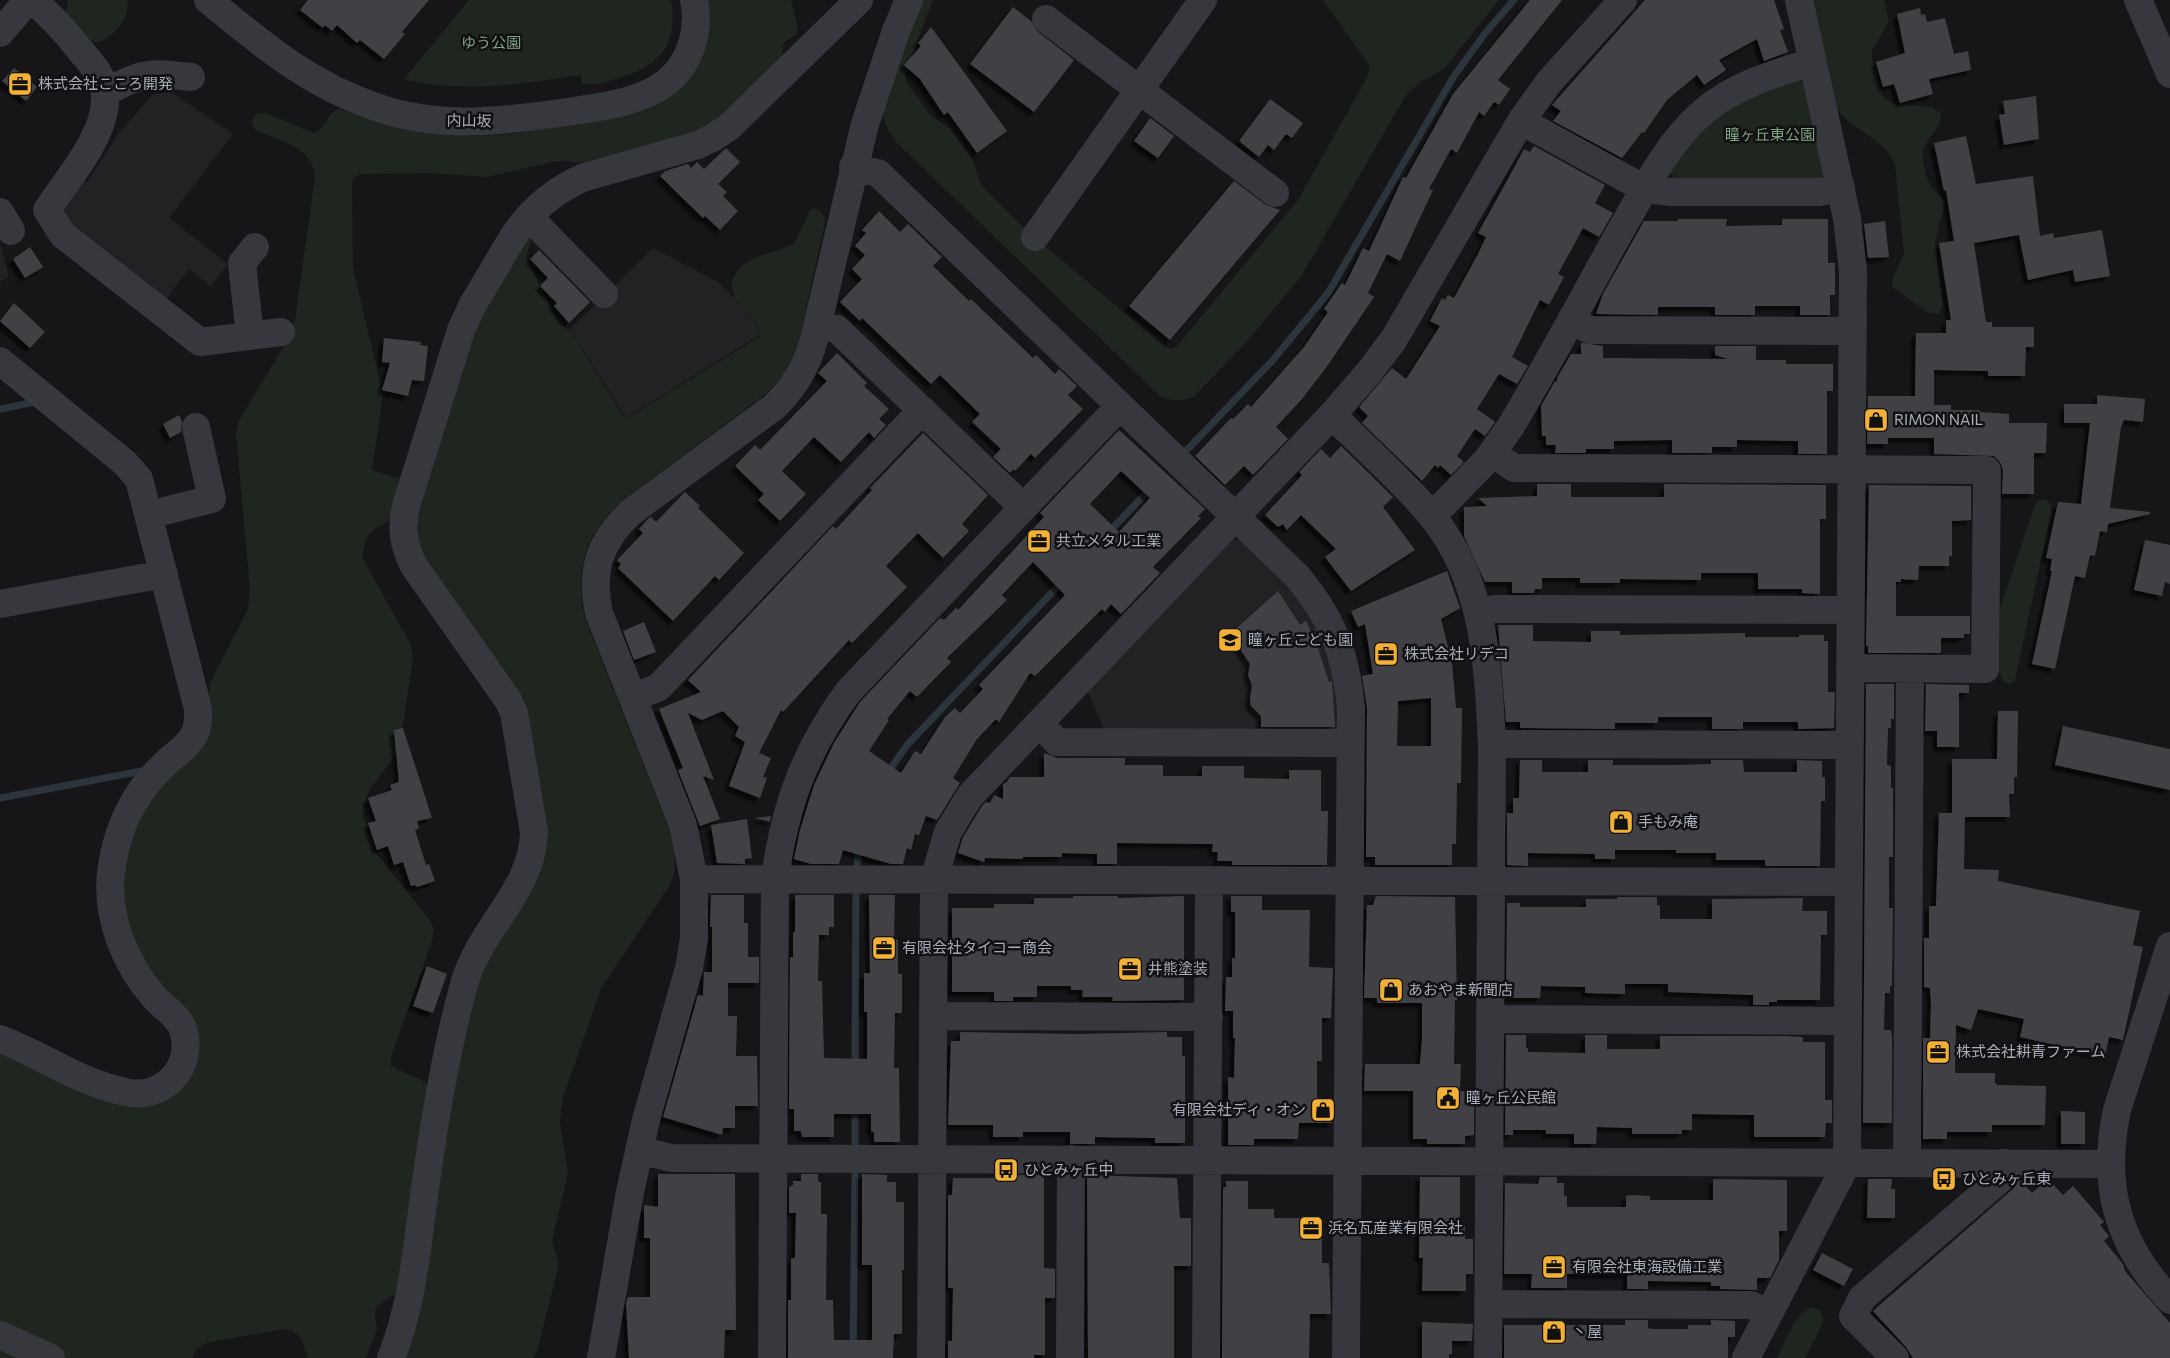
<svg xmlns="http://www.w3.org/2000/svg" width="2170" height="1358" font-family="Commissioner,'Noto Sans JP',sans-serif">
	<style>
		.built { fill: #222225 }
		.green { fill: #1e261f }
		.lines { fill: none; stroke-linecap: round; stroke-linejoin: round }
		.stream { stroke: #2c353c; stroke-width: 7 }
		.building { fill: #404145; fill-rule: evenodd; filter: url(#shadow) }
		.minor { stroke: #37383d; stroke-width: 28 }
		.labels { text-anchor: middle; stroke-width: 5; stroke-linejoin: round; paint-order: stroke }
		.park-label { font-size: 15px; fill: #7fa381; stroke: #111113 }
		.poi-label { font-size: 15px; fill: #a8adb8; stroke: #111113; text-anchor: start }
		.street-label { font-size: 15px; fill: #a8adb8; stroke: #111113 }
	</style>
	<defs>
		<filter id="shadow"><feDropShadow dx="-4.5" dy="4.5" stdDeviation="1" flood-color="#0009"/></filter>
	</defs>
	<rect width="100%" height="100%" fill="#161618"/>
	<!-- built -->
	<path class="built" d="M171 92 233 134 169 218 228 264 211 286 189 269 163 303 69 230 57 210 80 176 87 182 118 134 153 94Z
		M0 242 9 277 0 282Z
		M653 248 718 282 747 311 761 334 626 418 570 329Z
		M1228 540H1245L1290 583 1332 653 1341 728 1334 734H1106L1087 690Z"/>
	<!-- green -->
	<path class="green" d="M68 0H128C127 4 128 8 127 12 123 26 101 52 86 38 78 32 72 21 66 13Z
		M469 0H671C679 46 658 67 616 79 604 82 593 86 582 84L581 75C521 84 464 94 404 79Z
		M708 0H791L798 28 796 35 784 42 780 64 710 130 589 164 564 161 552 162 488 177 427 173 361 174 354 177 352 184 353 268 383 394 372 470 401 479 394 518C373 531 367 527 362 557L411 645 413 659 399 751 370 789 363 806V815L376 853 430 920 434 930 432 941 391 1058V1065L396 1069 426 1082 429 1091 400 1290 376 1307 375 1314 377 1329 367 1355 365 1358H308C303 1342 301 1331 283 1329L206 1343 195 1350 192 1358H0V1050L74 1086 182 1085 161 991 126 926 121 877 132 829 208 704 210 683 248 609 250 590 236 434 238 422 290 336 295 320 315 177C314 147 281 141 257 131L252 125 253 117 258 113H266L314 133C327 128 327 113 339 109L408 129 442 134 477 136 512 134 606 119 697 66 708 35 710 19Z
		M922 0H933L906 70 905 77 908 84 931 116 950 129 973 160 981 185 1027 231 1165 347 1171 349 1177 346 1298 200 1366 79 1370 68 1365 59 1323 0H1499L1444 69 1419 83 1406 95 1302 275 1250 338 1194 397C1180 402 1172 402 1159 395L895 141C887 129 883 120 883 106Z
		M1811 0H1884L1889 21 1872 51V60L1882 94 1886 100 1893 104 1932 107C1956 119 1923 137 1923 153 1923 164 1926 182 1934 190 1938 195 1942 197 1945 202L1935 242 1943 304 1939 314 1929 313 1892 287 1893 278 1904 253 1895 165C1885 136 1847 131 1834 103Z
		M1794 78 1808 85 1827 170 1818 182 1675 181 1668 170 1689 140 1730 104Z
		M814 208 821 211 825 218 824 227 797 349 784 374 766 394 622 501C585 534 574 569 585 618L669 829C674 850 679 865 670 885L601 989 563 1097 560 1122 568 1173 552 1241 559 1264 537 1351 533 1358H399L471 991 531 882 526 725 421 562 411 536 469 333 527 236 531 241 526 256 527 260 558 323 571 331 623 416 629 417 759 337 760 331 747 311 735 298 731 283C744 252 770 257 794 243L809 212Z
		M2045 499 2051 505V513L2015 680 2010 684 2003 681 1999 671 2000 608 2034 507 2038 501Z
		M1813 1307 1821 1311 1823 1320 1820 1329 1805 1358H1777C1786 1341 1794 1313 1813 1307Z"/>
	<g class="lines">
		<!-- stream -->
		<path class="stream" d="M0 409 30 403
			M1185 452 1273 360 1328 293 1454 76 1486 32 1514 0
			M1108 533 1151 488
			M887 774 907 745 1063 581
			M0 798 142 771
			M857 869 859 847
			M855 1067 856 890
			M855 1144V1105
			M853 1358 855 1172"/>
	</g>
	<!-- building -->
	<path class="building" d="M308 0H429L402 32 405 34 384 59 360 40 357 43 337 25 332 31 325 25 323 28 300 10Z
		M1530 0H1562L1498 80 1510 89 1499 105 1494 102 1484 116 1479 112 1457 153 1451 149 1429 189 1433 190 1400 261 1387 254 1368 293 1374 297 1328 365 1302 399 1276 427 1288 439 1253 475 1244 466 1225 485 1195 456 1231 418 1233 419 1248 404 1251 407 1304 347 1328 312 1324 309 1342 283 1345 285 1363 248 1369 251 1403 177 1406 178 1453 94Z
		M1645 0H1774L1784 29 1780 30 1788 52 1764 61 1757 39 1719 60 1726 70 1704 85 1697 75 1667 100 1644 133 1642 132 1622 158 1553 121 1561 111 1552 105Z
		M1013 7 1031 21 1037 31 1074 60 1034 112 970 64Z
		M1920 8 1921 15 1925 14 1927 22 1945 18 1954 54 1968 51 1971 70 1929 79 1933 94 1900 103 1894 84 1883 87 1876 62 1905 53 1897 14Z
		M931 27 1007 131 977 153 948 112 944 115 920 79 904 65 921 46 918 43Z
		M14 68 37 87 26 101 2 81Z
		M2036 96 2039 139 2004 145 1999 115 2005 114 2003 101Z
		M1270 99 1303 123 1292 138 1286 134 1274 150 1268 145 1259 157 1239 141Z
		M1150 118 1174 136 1158 158 1134 141Z
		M1966 136 1976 184 2033 176 2040 236 2053 233 2054 238 2102 230 2110 276 2075 282 2073 270 2028 280 2019 235 1974 243 1986 322H1992V327H2034V347H2026L2025 376H1988V371L1934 370V405H1951V410H1980V412L2009 414V423H2047L2046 453H2034V494H2002L2003 470 2000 462 1994 456 1934 454V438H1888V444H1867L1868 396H1915L1916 333H1946V320H1951L1939 243 1954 241 1946 190 1944 191 1934 143Z
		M1534 146 1605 185 1595 203 1613 213 1599 237 1583 228 1558 274 1564 277 1549 305 1540 300 1512 357 1528 366 1517 384 1499 374 1477 409 1495 422 1485 436 1475 429 1457 456 1464 462 1451 475 1440 465 1438 468 1435 465 1422 481 1362 423 1368 416 1359 407 1392 368 1406 379 1440 326 1430 321 1442 298 1445 300 1448 295 1454 298 1478 254 1486 237 1478 233 1509 177 1524 149 1530 152Z
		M726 148 740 162 718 184 727 192 723 196 738 211 720 230 705 216 703 218 660 176 665 171 688 164 691 168 697 162 704 169Z
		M1234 181 1266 205 1280 210 1170 340 1129 306Z
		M879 211 900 232 908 224 942 257 933 266 969 301 971 299 1033 358 1036 355 1055 374 1059 369 1077 386 1068 395 1083 409 1035 458 1031 454 1015 471 1014 469 1010 473 993 457 1001 449 972 422 980 414 940 375 931 384 862 318 860 321 840 302 862 279 852 269 865 255 855 246 866 233 862 230Z
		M1678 219H1727L1726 226 1782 225V219H1828V263H1835V295H1830V315H1800V306H1755V315H1715V307H1658V315L1596 314 1603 294 1644 221H1678Z
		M1885 221 1889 257 1868 258 1864 224Z
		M30 247 43 267 25 278 13 259Z
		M539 250 590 302 569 323 554 306 557 303 540 286 548 278 530 259Z
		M14 303 45 332 30 348 0 321Z
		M384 338 421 342 420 345 428 346 424 381 412 380 408 396 382 390 390 363 382 362Z
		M1581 343 1603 346V358L1727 359 1715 355V346H1756V360H1786V364H1833V391H1827V454H1798V441L1737 440V447H1712V453H1672V440L1614 441V449H1586V453H1555L1556 445H1546V436H1542L1541 406 1555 381 1557 382V378L1571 354H1581Z
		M837 353 867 383 864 386 889 409 879 419 886 425 874 438 869 432 841 462 814 437 782 471 806 494 780 521 758 500 764 494 735 466 755 445 760 450 827 381 818 373Z
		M2097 395 2145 399 2143 422 2124 420 2121 427 2110 508 2150 512V514L2108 524 2107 532 2100 531 2095 556 2090 555 2085 578 2075 576 2055 669 2032 664 2052 571H2050L2052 559 2046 558 2058 502 2081 504 2090 423H2064V404H2097Z
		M179 415 182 421 181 432 170 438 163 424Z
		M1119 430 1205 509 1198 516 1201 518 1153 567 1160 573 1121 614 1111 604 1105 612 1102 609 1035 676 1030 673 999 722 996 719 977 739 953 778 960 783 937 820 926 816 919 835 915 834 911 850 907 848 903 864H891L843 850 839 864H811L794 859 800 830 814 785 834 743 860 702 940 618 944 620 956 608 958 610 1044 517 1040 513ZM1121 471 1150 498 1119 532 1090 504ZM1033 562 1065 595 979 685 983 689 960 713 955 708 945 717 921 754 915 751 901 773 869 751 889 720 887 719 910 691 917 697 951 662 947 658 1007 600 1002 595Z
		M923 433 988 495 962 524 969 531 943 558 918 533 886 566 907 587 852 643 849 640 783 712 781 710 759 753 771 758 763 777 767 778 760 798 729 786 745 742 735 736 739 727 723 711 702 720 688 713 714 780 703 776 720 819 700 826 678 770 683 768 659 709 701 692 688 680 833 526 836 529 872 490 870 488Z
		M1341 446 1393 497 1383 507 1415 550 1351 591 1325 557 1336 549 1301 515 1287 530 1283 524 1278 527 1265 515 1302 475 1299 472 1321 449 1330 458Z
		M1537 484H1571V497H1664V484L1826 485V519H1820V594L1802 593V589H1758V573H1701V580L1620 579V583H1580V578H1542V589H1535L1534 593H1512V582H1485L1464 536V507L1487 506 1478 498 1537 496Z
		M1869 485 1971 486V520L1952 521V556H1949V566H1919L1918 580 1901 579V582H1896V616H1970V634H1964V638H1941V653H1868V646H1866Z
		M685 492 700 506 698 508 744 553 719 580 715 576 673 621 618 568 621 564 617 560 643 533 639 529 649 518 651 517 656 522Z
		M2145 540 2170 545V584L2165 582 2162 596 2134 590Z
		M1447 571 1460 608 1441 619 1452 663 1456 708H1462L1461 783H1457L1456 844H1452V865H1375V857H1366L1367 708 1362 676 1373 674 1365 624 1358 627 1351 611ZM1431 698V746H1397L1398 701Z
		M1278 591 1300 625 1306 621 1316 642 1329 682 1332 681 1335 727H1261V716L1251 706 1250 699 1252 685 1248 675 1250 664 1230 634Z
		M644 622 656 652 634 660 623 631Z
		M1498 625H1533V641L1591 642V631H1620V635L1745 633V637H1799V635H1824V641H1828V692H1835L1834 728 1798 729V722H1743V729H1712V717H1658V723H1615V729L1520 728V722H1506Z
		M1866 684H1894V719H1891V728H1888L1887 765 1891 766V788H1893V857H1889V908H1893L1892 986H1890V993H1885L1884 1030H1891L1892 1038V1123H1863Z
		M1926 684 1969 685V693H1959V747H1937V731H1925Z
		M1998 711H2018L2017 777H2014V794H2009L2010 817H1965L1964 869 1999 870 1998 881 2140 911 2133 945 2143 947 2123 1040 2109 1037 2105 1056 2020 1037 2024 1019 1978 1009 1971 1030 1956 1025 1955 1073H1995V1083L1998 1085 2046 1086 2045 1125H1992V1132H1947V1139H1923V1038H1930L1931 1005 1930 988 1924 987V938H1929V906H1936L1939 813H1952V759H1997Z
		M2063 726 2170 749V790L2055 765Z
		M403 728 432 818 417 821 419 828 415 830 426 865 429 864 435 881 417 887 416 885 411 886 403 862 394 865 388 846 377 850 368 823 376 821 368 798 392 790 390 785 399 782 394 730Z
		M1044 753 1057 758H1125V765H1163V776H1202V766H1244V778L1289 779V770H1321V811H1328L1327 865H1232V861H1217L1218 852H1212L1213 844 1117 843V864H1097V854L1062 853V857H1023V859L985 858 984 862 958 853 963 837 982 806 986 802 990 803 994 795 1003 799V784L1007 782 1010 777H1044Z
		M1520 760H1542V772H1588V760H1613V765H1675L1711 764V760H1743L1744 772H1797V760L1822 761V777H1825V801H1821L1820 866H1765V860H1716V853H1676V850H1615V859H1595V854L1528 853V866L1507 865V813H1513V798H1519Z
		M771 816 770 822 755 818Z
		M747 819 752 858 745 859V864L717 863 711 825Z
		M711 895H744V923H748V957H759V983H728V1016H737L736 1056H757L758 1106H735V1128H723L722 1135 663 1117 698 995 703 996 704 972H712V927H710Z
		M795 895H834V927H829V935H819L818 981H822L824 1058 867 1059V1012H864V973H870L869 895H895L894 940H898V974H902V1013H895L894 1068H899L900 1142H874V1132L871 1131V1114H834V1137H802L801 1131H794V1109H789L790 957H793V932H795Z
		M1073 896H1118V898L1184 896V1000L1112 1001 1113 997H1082L1083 990H1071V986H1037V997H1013V1001H994V992H952V908H994V904H1034V898H1073Z
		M1231 896H1262V910H1310L1309 967 1333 968 1331 1018H1322V1061H1317V1098H1332V1123H1299L1298 1139H1254V1145H1228V1077L1234 1078 1235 1038H1233V1011H1225L1226 977H1232V958H1235V912H1231Z
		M1376 896 1455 897 1457 1000H1455L1454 1064H1461L1460 1091H1474V1135L1465 1136V1144H1427V1139H1413V1091H1364L1365 1064H1420L1422 1040V1003H1377V998H1364L1367 905H1373Z
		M1617 897H1657V905H1660V919H1712V899L1803 898 1802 911H1827V935H1821L1820 1000H1777V1002H1769V1005H1753V995L1668 992V984H1625V994L1585 993V987L1541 986 1540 998H1506L1507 903H1520V907H1586V899H1617Z
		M427 966 447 974 433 1013 413 1006Z
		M960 1032 1078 1034 1167 1032V1037H1182V1056H1185V1143H1155V1138L1095 1137V1144H1070V1132H1023V1137H993V1125H948L951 1041H960Z
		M1506 1035H1526V1048H1528V1052L1585 1053V1035H1607V1049H1660V1036H1783L1803 1037V1042H1825V1100H1832V1123H1826L1825 1137H1754V1115L1692 1114V1130H1682V1134H1632V1128L1597 1127 1596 1144H1574V1134H1546V1130H1513V1135H1505Z
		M2061 1111 2085 1112V1144H2061Z
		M658 1174H735L736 1330H725L724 1358H629L626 1303 628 1297H650V1238H644V1205L658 1207Z
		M801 1174H818V1182H821V1214H827L826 1300H833L834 1340H872V1265H862V1174L887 1175V1182H896V1202H904V1270H902V1334H894L893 1358H788V1300H791V1258H795L796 1213H789V1187L793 1185V1181H801Z
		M1004 1175H1044V1268L1055 1269V1298H1045V1355H1034V1358H948V1341H952L953 1288H948V1195H952L953 1178H1004Z
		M1087 1175 1177 1178 1180 1218H1191V1266H1174V1358H1088Z
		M1420 1177H1460V1224L1465 1225V1239H1473V1274H1466V1291H1422L1423 1258H1419Z
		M1540 1177H1557V1183H1564V1196H1567V1207H1626V1196L1632 1195 1650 1196V1200H1713V1179L1787 1180V1231H1779V1260L1770 1278H1757V1290L1720 1289V1286H1711V1282L1648 1281V1289H1627V1274H1567V1288H1531L1532 1274H1504L1505 1183 1538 1184Z
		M1868 1179H1892L1891 1189H1895V1218H1867Z
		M2019 1179 2032 1193 2048 1179 2063 1195 2073 1186 2104 1222 2100 1225 2109 1236 2104 1241 2123 1264 2125 1271 2170 1323V1358H1913L1906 1347 1873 1311 2014 1188Z
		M1226 1181H1248V1209H1274V1218H1322V1263H1329L1331 1314H1310L1309 1358H1222L1223 1187H1226Z
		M1822 1253 1853 1269 1844 1286 1813 1270Z
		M1625 1320H1648V1328L1653 1329H1688V1325H1711V1320L1735 1321V1337H1728V1358H1504V1325H1625Z
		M1422 1322 1473 1324 1472 1341H1452V1354H1449V1358H1422Z"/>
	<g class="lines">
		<!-- minor -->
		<path class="minor" d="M32 0C51 15 65 31 80 50 88 60 99 71 103 84 116 125 68 178 47 210L63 235 200 342 281 332
			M208 0C262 44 308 84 376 107 441 130 507 121 574 111 605 106 641 102 667 82 691 62 700 30 694 0
			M2138 0 2170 74
			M1046 19 1275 193
			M0 33 28 0
			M105 93C142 72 149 72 191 77
			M1521 121 1645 189 1672 192H1820L1841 187
			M853 167 878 173 1297 576C1332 618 1346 653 1351 708L1346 1358
			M0 212 11 231
			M529 217 604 294
			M1035 237 1203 0
			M1571 320 1590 330 1852 331
			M818 325 837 329 1023 507
			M250 336 242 263 255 247
			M0 361 125 463 139 479 198 709C198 718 199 726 194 735 188 746 177 753 168 761 155 773 142 787 134 802 121 824 114 848 111 873 106 917 125 963 153 996 162 1007 177 1014 183 1029 195 1067 163 1101 125 1092 80 1083 43 1055 0 1039
			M1332 415C1364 447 1403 481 1431 515 1485 580 1488 665 1492 744L1488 1358
			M1492 453 1514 468 1987 470 1985 669 1850 668
			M149 515 212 499 196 427
			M1432 516 1487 460 1511 426C1548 364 1582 300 1617 237 1642 194 1665 145 1703 112 1735 85 1773 74 1812 62
			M0 604 164 574
			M1478 613 1494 609 1850 610
			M633 698 659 687 922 410
			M1039 723 1057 742 1351 743
			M1492 744 1849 745
			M694 879 1848 882
			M2170 946 2117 1110C2101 1185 2117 1244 2170 1300
			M933 1016 1209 1017
			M1490 1019 1848 1021
			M639 1150 671 1158 2110 1164
			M1907 1163 1910 669
			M1488 1304 1751 1305 1768 1314
			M0 1335 51 1358
			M391 1358C413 1304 417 1246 425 1188 435 1118 446 1049 465 981 481 927 533 890 534 832L514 713 508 700 414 566C403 545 401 528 406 506L461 330 472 306 513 237C530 211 554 191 582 178L698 145 714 137 729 127 859 0
			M601 1358 630 1192 646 1120 689 968 694 938V879L683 825 599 613C590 570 599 542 631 512L775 406C795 386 807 366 814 339L865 124 896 31 909 0
			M772 1358 775 878C785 805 805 751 848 692L1120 406
			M931 1358 934 879 948 832 970 796 1332 415 1370 371 1394 339 1521 121 1549 82 1623 0
			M1070 1358 1071 1159
			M1206 1358 1209 880
			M1746 1358 1847 1163 1853 271 1847 218 1799 0
			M1895 1358 1853 1316 1862 1298 2004 1176V1163"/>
	</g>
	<!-- icons -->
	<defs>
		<symbol id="office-square" viewBox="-11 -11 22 22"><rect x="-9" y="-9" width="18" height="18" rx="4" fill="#f2b134" stroke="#111113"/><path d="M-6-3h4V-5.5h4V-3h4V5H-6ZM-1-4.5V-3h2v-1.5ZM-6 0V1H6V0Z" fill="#111"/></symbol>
		<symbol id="shop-square" viewBox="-11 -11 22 22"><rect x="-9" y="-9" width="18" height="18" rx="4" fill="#f2b134" stroke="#111113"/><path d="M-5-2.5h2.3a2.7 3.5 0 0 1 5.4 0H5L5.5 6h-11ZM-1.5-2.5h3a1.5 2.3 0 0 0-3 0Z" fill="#111"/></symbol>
		<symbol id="school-square" viewBox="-11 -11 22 22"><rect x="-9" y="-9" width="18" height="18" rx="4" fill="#f2b134" stroke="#111113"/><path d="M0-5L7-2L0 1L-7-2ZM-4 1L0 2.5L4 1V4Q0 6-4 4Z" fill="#111"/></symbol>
		<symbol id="civic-square" viewBox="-11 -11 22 22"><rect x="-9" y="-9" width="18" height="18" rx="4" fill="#f2b134" stroke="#111113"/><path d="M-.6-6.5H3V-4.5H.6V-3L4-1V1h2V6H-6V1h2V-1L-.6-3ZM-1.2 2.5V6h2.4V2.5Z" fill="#111"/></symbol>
		<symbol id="bus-square" viewBox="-11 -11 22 22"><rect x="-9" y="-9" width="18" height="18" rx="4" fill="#f2b134" stroke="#111113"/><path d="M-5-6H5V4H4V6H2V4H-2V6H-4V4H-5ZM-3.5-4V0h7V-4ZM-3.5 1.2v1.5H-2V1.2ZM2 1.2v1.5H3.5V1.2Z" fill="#111"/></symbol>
	</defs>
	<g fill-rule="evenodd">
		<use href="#office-square" x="6" y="70" width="28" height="28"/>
		<use href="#shop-square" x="1862" y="406" width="28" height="28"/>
		<use href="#office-square" x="1025" y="527" width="28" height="28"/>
		<use href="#school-square" x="1216" y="626" width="28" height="28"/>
		<use href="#office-square" x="1372" y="640" width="28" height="28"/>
		<use href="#shop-square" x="1607" y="808" width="28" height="28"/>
		<use href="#office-square" x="870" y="934" width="28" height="28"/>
		<use href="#office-square" x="1116" y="955" width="28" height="28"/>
		<use href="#shop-square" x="1377" y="976" width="28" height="28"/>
		<use href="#office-square" x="1924" y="1038" width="28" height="28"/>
		<use href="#civic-square" x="1434" y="1084" width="28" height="28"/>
		<use href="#shop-square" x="1309" y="1096" width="28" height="28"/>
		<use href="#bus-square" x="992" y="1156" width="28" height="28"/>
		<use href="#bus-square" x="1930" y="1165" width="28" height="28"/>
		<use href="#office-square" x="1297" y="1214" width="28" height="28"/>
		<use href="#office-square" x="1540" y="1253" width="28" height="28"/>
		<use href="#shop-square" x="1540" y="1318" width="28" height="28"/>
	</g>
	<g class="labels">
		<!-- park labels -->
		<g class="park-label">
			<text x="491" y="48">ゆう公園</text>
			<text x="1770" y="140">瞳ヶ丘東公園</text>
		</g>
		<!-- poi labels -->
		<g class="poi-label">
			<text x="38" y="89">株式会社こころ開発</text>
			<text x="1894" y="425">RIMON NAIL</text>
			<text x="1056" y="546">共立メタル工業</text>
			<text x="1248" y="645">瞳ヶ丘こども園</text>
			<text x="1404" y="659">株式会社リデコ</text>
			<text x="1638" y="827">手もみ庵</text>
			<text x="902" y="953">有限会社タイコー商会</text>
			<text x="1148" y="974">井熊塗装</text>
			<text x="1408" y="995">あおやま新聞店</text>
			<text x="1956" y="1057">株式会社耕青ファーム</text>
			<text x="1466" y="1103">瞳ヶ丘公民館</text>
			<text x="1306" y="1115" text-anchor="end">有限会社ディ・オン</text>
			<text x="1024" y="1175">ひとみヶ丘中</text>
			<text x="1962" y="1184">ひとみヶ丘東</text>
			<text x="1328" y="1233">浜名瓦産業有限会社</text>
			<text x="1572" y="1272">有限会社東海設備工業</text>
			<text x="1572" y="1337">丶屋</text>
		</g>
		<!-- street labels -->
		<g class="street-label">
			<text transform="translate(469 121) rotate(1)" y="5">内山坂</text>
		</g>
	</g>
</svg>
